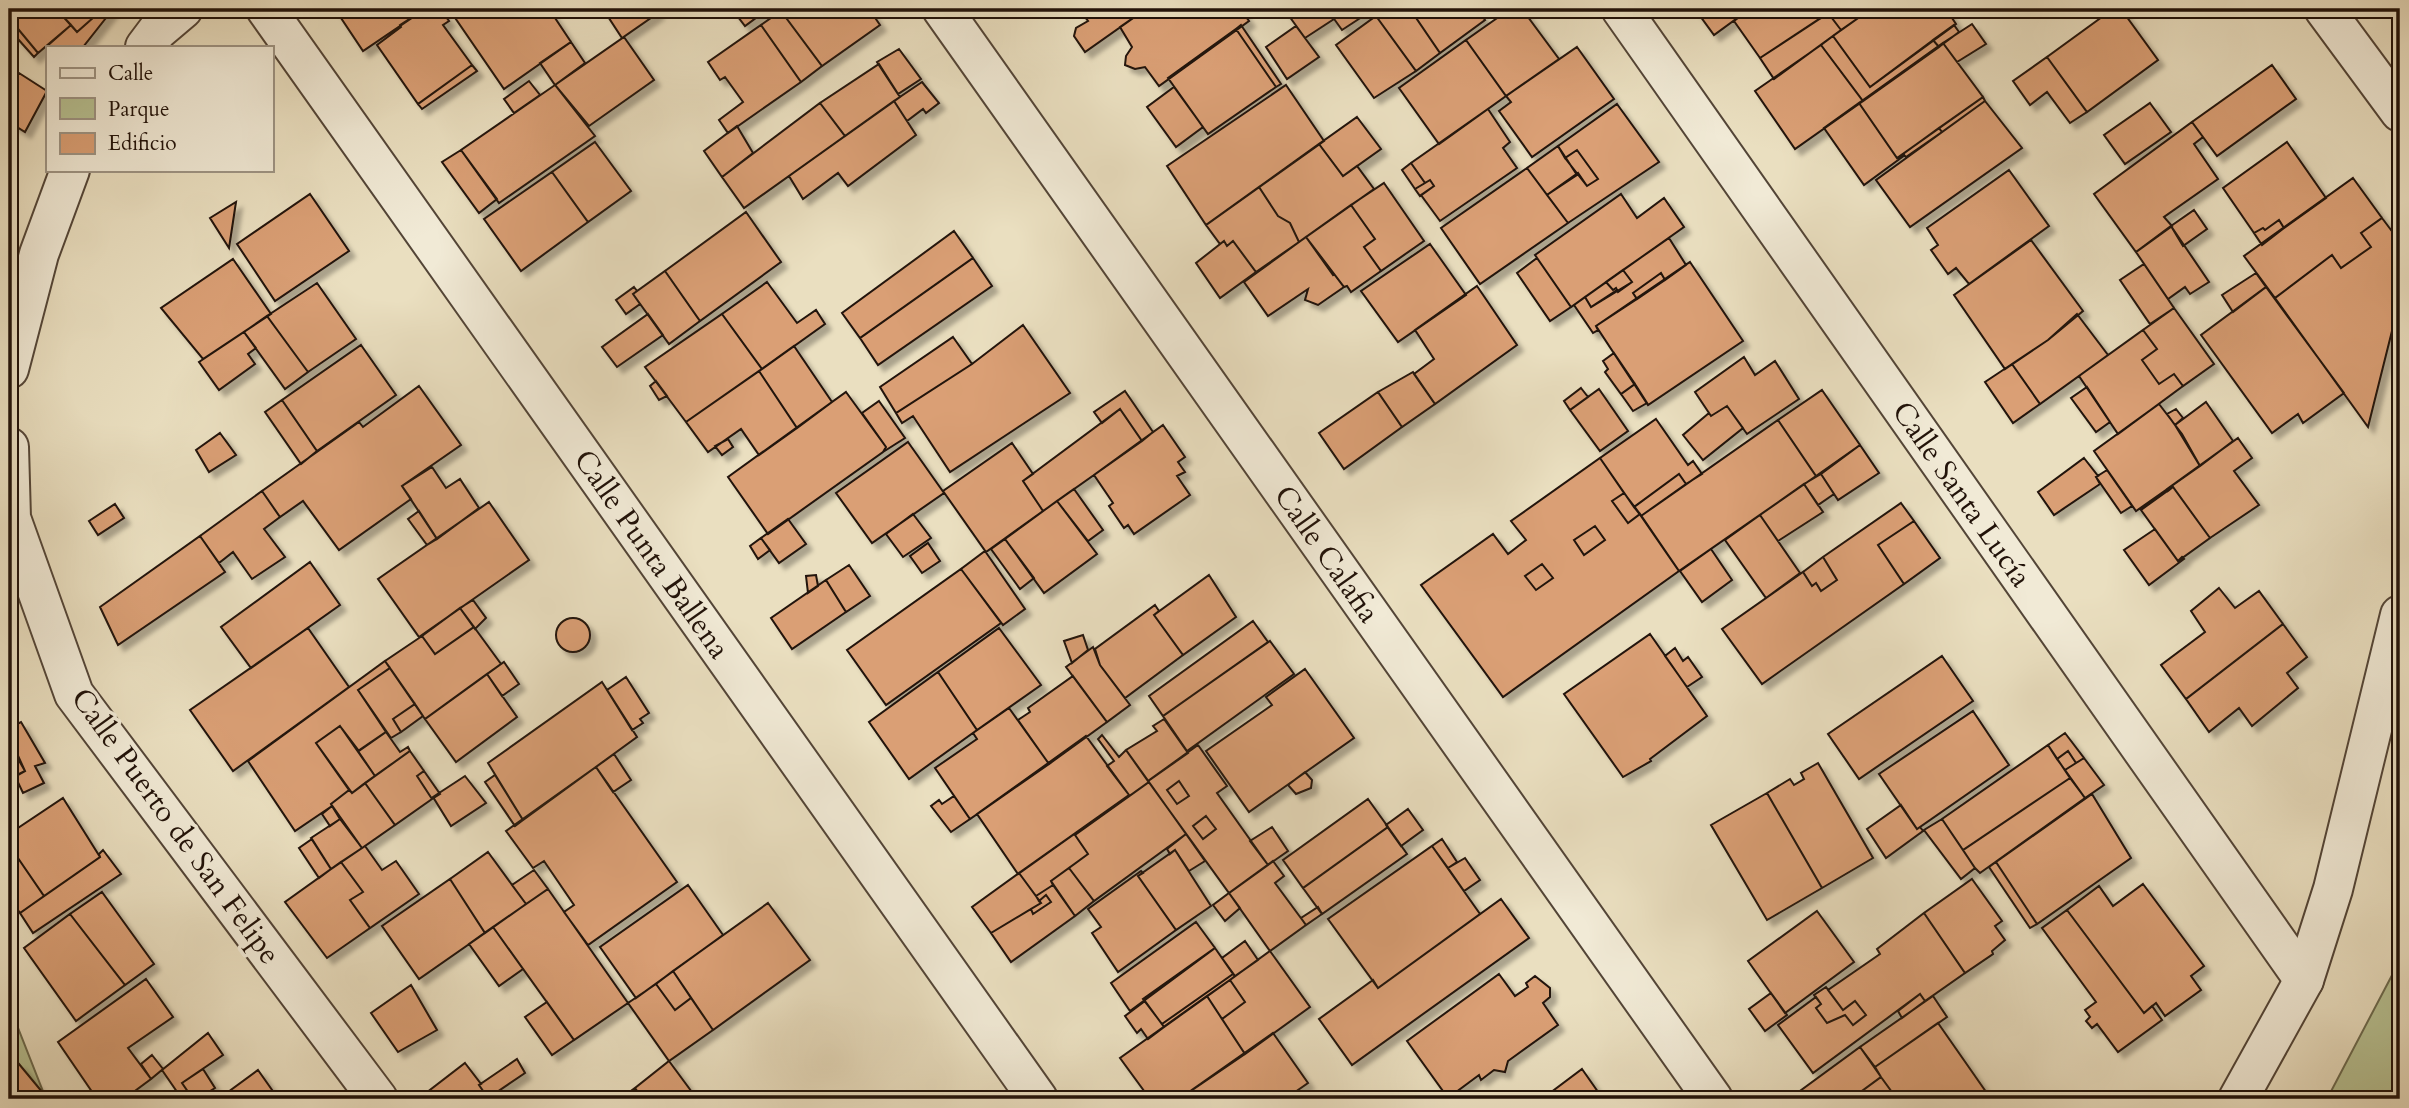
<svg xmlns="http://www.w3.org/2000/svg" width="2409" height="1108" font-family="Cardo,serif">
	<style>
		.green { fill: #b7c192; stroke: #6c6a4e; stroke-width: 2 }
		.building { fill: #da9f74; stroke: #211209; stroke-width: 2; fill-rule: evenodd; filter: url(#shadow) }
		.lines { fill: none; stroke-linecap: round; stroke-linejoin: round }
		.minor-casing { stroke: #534537; stroke-width: 42 }
		.tertiary-casing { stroke: #534537; stroke-width: 42 }
		.minor { stroke: #f1ead6; stroke-width: 38 }
		.tertiary { stroke: #f1ead6; stroke-width: 38 }
		.labels { text-anchor: middle; stroke-width: 7; stroke-linejoin: round; paint-order: stroke }
		.street-label { font-size: 30px; fill: #211209; stroke: #f1ead6 }
	</style>
	<defs>
		<filter id="shadow"><feDropShadow dx="6" dy="6" stdDeviation="2" flood-color="#0004"/></filter>
	</defs>
	<rect width="100%" height="100%" fill="#eadfc0"/>
	<filter id="stains"><feTurbulence type="fractalNoise" baseFrequency=".00286" numOctaves="4"/><feColorMatrix values="0 0 0 0 .2 0 0 0 0 .09 0 0 0 0 .02 0 0 0 .5 -.17"/></filter>
	<radialGradient id="worn" r=".72"><stop offset=".6" stop-color="#630" stop-opacity="0"/><stop offset="1" stop-color="#630" stop-opacity=".3"/></radialGradient>
	<!-- green -->
	<path class="green" d="M2400 960V1099H2327Z
		M9 1005 46 1099H9Z"/>
	<!-- building -->
	<path class="building" d="M9 9H60L58 11 71 25 38 53 9 18Z
		M60 9H103L77 32 58 11Z
		M103 9H113L83 47H46L71 25 77 32Z
		M335 9H425L363 51Z
		M425 9H440L449 21 443 25 472 65 418 104 377 45 401 27 400 25Z
		M449 9H549L571 42 504 89Z
		M603 9H655L658 13 622 38Z
		M732 9H768L745 26Z
		M784 9H869L880 25 822 66 781 11Z
		M1079 9H1146L1085 52 1074 36 1076 28 1088 21Z
		M1146 9H1240L1249 21 1159 86 1145 67 1135 69 1125 65 1126 56 1132 47 1120 27Z
		M1284 9H1327L1334 19 1305 38Z
		M1327 9H1374L1342 30Z
		M1386 9H1410L1440 53 1416 71 1376 16Z
		M1410 9H1477L1485 20 1440 53Z
		M1510 9H1522L1559 59 1506 96 1466 40Z
		M1695 9H1735L1740 16 1714 35Z
		M1750 9H1815L1821 18 1760 58 1734 21Z
		M1815 9H1871L1841 30 1828 13 1821 18Z
		M1871 9H1946L1956 24 1870 87 1833 36Z
		M2113 9H2121L2158 60 2087 112 2047 57Z
		M781 11 822 66 801 82 761 25Z
		M1828 13 1841 30 1774 79 1760 58Z
		M1376 16 1416 71 1374 98 1336 45Z
		M9 18 38 53 34 57 9 29Z
		M1972 24 1986 44 1957 62 1943 43Z
		M761 25 801 82 728 133 719 120 743 102 725 77 720 80 708 62Z
		M1241 25 1281 84 1276 87 1236 29Z
		M1954 25 1959 32 1939 47 1933 40Z
		M1296 26 1319 57 1287 79 1266 47Z
		M1236 29 1276 87 1208 134 1168 78Z
		M1833 36 1870 87 1933 40 1939 47 1863 101 1821 45Z
		M624 37 654 80 589 126 555 85Z
		M1466 40 1506 96 1439 144 1399 88Z
		M571 42 585 63 555 85 540 63Z
		M1943 43 1983 97 1897 158 1859 103Z
		M1821 45 1863 101 1795 149 1755 91Z
		M1577 47 1614 99 1532 157 1499 111 1511 102 1506 96Z
		M899 49 921 79 898 94 877 62Z
		M2047 57 2087 112 2070 123 2047 92 2030 105 2013 81Z
		M879 64 900 97 845 136 820 103Z
		M472 65 477 71 422 109 418 104Z
		M2272 65 2296 99 2217 156 2192 122Z
		M19 73 47 91 25 132 9 122V90Z
		M529 81 540 95 514 113 504 99Z
		M922 82 939 103 926 113 923 109 907 121 894 101Z
		M555 85 595 136 499 203 461 150Z
		M1286 85 1324 141 1206 225 1167 166Z
		M1174 87 1203 127 1176 147 1147 107Z
		M1983 97 1985 101 1942 132 1939 128Z
		M894 101 916 135 848 186 838 173 803 199 789 176Z
		M1985 101 2022 148 1910 227 1876 180Z
		M820 103 845 136 744 208 722 177Z
		M1859 103 1897 158 1905 155 1864 185 1824 128Z
		M2150 103 2171 132 2125 164 2104 135Z
		M1617 104 1659 162 1568 223 1547 195 1578 173 1587 186 1598 179 1577 150 1565 158 1558 146Z
		M1488 109 1510 142 1503 148 1517 168 1440 221 1421 195 1434 186 1430 180 1425 183 1411 163Z
		M1357 117 1381 149 1343 176 1319 144Z
		M2192 122 2203 137 2194 144 2218 179 2164 217 2172 226 2136 252 2094 194Z
		M737 126 753 153 722 177 704 151Z
		M1939 128 1942 132 1906 157 1903 154Z
		M595 142 631 191 588 222 552 172Z
		M2287 142 2326 198 2284 228 2279 220 2265 230 2263 228 2254 233 2223 188Z
		M1319 144 1343 176 1357 166 1374 189 1299 242 1290 223 1278 216 1259 187Z
		M1558 146 1577 175 1547 195 1527 168Z
		M461 150 497 199 479 213 442 162Z
		M1577 150 1598 179 1587 186 1565 158Z
		M1411 163 1425 183 1415 189 1402 170Z
		M1527 168 1568 223 1480 284 1441 228Z
		M2009 170 2049 226 1969 284 1956 268 1948 274 1931 250 1938 245 1927 228Z
		M552 172 588 222 521 271 484 219Z
		M2353 178 2382 218 2361 233 2371 247 2341 268 2332 255 2275 298 2244 256Z
		M1430 180 1434 186 1420 196 1415 189Z
		M1384 183 1424 241 1381 271 1364 247 1375 239 1351 205Z
		M1259 187 1278 216 1290 223 1299 242 1256 272 1233 241 1227 246 1224 241 1220 244 1206 225Z
		M310 194 349 251 275 301 237 244Z
		M1621 194 1637 218 1664 198 1684 227 1571 307 1535 255Z
		M236 202 229 248 210 218Z
		M1351 205 1375 239 1364 247 1381 271 1351 292 1347 286 1344 287 1334 274 1333 275 1306 237Z
		M2194 210 2207 229 2183 246 2171 226Z
		M746 212 781 262 700 321 665 271Z
		M2382 218 2400 242V299L2368 427 2275 298 2332 255 2341 268 2371 247 2361 233Z
		M2279 220 2284 228 2262 245 2254 233 2263 228 2265 230Z
		M2171 226 2209 282 2190 294 2185 287 2168 299 2136 252Z
		M954 231 973 258 860 338 842 313Z
		M1306 237 1344 287 1318 305 1305 300 1308 289 1268 316 1244 282Z
		M1669 238 1686 265 1665 280 1661 273 1633 293 1637 299 1596 326 1598 330 1593 333 1574 305 1585 297 1591 307 1632 282 1623 270Z
		M2031 240 2083 311 2048 340 2005 369 1954 295Z
		M1224 241 1227 246 1233 241 1256 272 1220 298 1196 263Z
		M1430 244 1466 295 1398 342 1361 291Z
		M973 258 992 286 878 365 860 338Z
		M1537 258 1571 307 1550 321 1517 273Z
		M233 259 271 314 203 359 161 308Z
		M1690 262 1743 341 1648 405 1596 326Z
		M2144 264 2174 308 2150 324 2120 280Z
		M1623 270 1632 282 1618 292 1616 288 1613 290 1606 282Z
		M665 271 700 321 669 344 633 294Z
		M1661 273 1665 280 1637 299 1633 293Z
		M2256 273 2266 287 2233 312 2222 295Z
		M767 282 797 323 816 310 825 324 762 369 722 314Z
		M1606 282 1613 290 1616 288 1617 290 1591 307 1585 297Z
		M317 283 356 339 308 372 267 316Z
		M1477 286 1517 345 1435 404 1414 374 1434 359 1415 330Z
		M634 287 637 291 633 294 640 304 626 314 616 300Z
		M2266 287 2344 393 2303 423 2298 414 2272 433 2201 335Z
		M2174 308 2214 364 2183 386 2174 374 2159 384 2142 360 2157 349 2143 330Z
		M648 314 663 335 617 367 602 347Z
		M722 314 762 369 686 422 645 367Z
		M2077 314 2108 355 2040 404 2012 364 2048 340Z
		M267 316 308 372 285 389 244 332Z
		M1023 325 1070 393 950 472 913 416 902 423 896 413 972 364Z
		M2143 330 2157 349 2142 360 2159 384 2174 374 2183 386 2118 434 2079 376Z
		M244 332 256 348 248 354 255 364 219 390 199 362Z
		M953 337 972 364 896 413 880 387Z
		M361 345 396 395 317 451 282 400Z
		M794 346 832 402 797 428 759 371Z
		M1614 353 1635 384 1621 394 1605 372 1608 369 1603 361Z
		M1744 357 1755 375 1775 361 1799 399 1747 434 1727 406 1711 416 1695 392Z
		M2012 364 2040 404 2013 423 1985 382Z
		M759 371 797 428 759 455 741 429 708 452 686 422Z
		M1413 372 1435 404 1402 427 1378 392Z
		M656 381 667 396 659 400 650 386Z
		M1635 384 1647 403 1633 411 1621 394Z
		M419 386 461 445 402 486 411 499 339 550 303 501 280 517 262 491 359 422 363 427Z
		M2087 387 2110 422 2096 432 2071 398Z
		M1581 388 1588 397 1570 410 1564 401Z
		M1599 389 1628 431 1600 451 1570 410Z
		M1822 390 1860 445 1816 476 1778 420Z
		M1125 391 1153 432 1142 441 1120 409 1102 423 1094 412Z
		M846 392 886 447 883 452 768 534 728 477Z
		M1378 392 1402 427 1344 469 1319 433Z
		M282 400 317 451 301 464 265 412Z
		M879 401 905 438 883 452 886 447 862 413Z
		M2206 402 2233 441 2200 466 2175 425Z
		M2159 404 2182 434 2200 466 2136 511 2094 451Z
		M1727 406 1743 428 1703 460 1683 435 1709 413 1711 416Z
		M1120 409 1142 441 1043 511 1023 481Z
		M2176 409 2183 418 2175 425 2167 414Z
		M1656 419 1688 465 1693 461 1702 474 1686 484 1679 474 1634 507 1600 458Z
		M1778 420 1816 476 1679 571 1641 516Z
		M1163 425 1185 457 1178 462 1185 472 1177 476 1190 495 1134 534 1128 525 1124 528 1109 506 1113 503 1094 475Z
		M220 433 236 455 209 472 196 450Z
		M2238 438 2252 458 2234 471 2259 505 2210 538 2173 487 2168 491 2167 489Z
		M728 439 733 447 722 455 715 446Z
		M908 442 944 493 872 543 836 493Z
		M1012 443 1033 474 1023 481 1043 511 986 552 943 491Z
		M1860 445 1879 473 1838 500 1821 474Z
		M1600 458 1624 493 1612 501 1628 523 1640 514 1679 571 1503 697 1421 585 1493 534 1508 554 1526 540 1511 521ZM1595 526 1605 540 1584 555 1574 540ZM1542 564 1553 578 1536 590 1525 576Z
		M2084 458 2098 476 2096 477 2100 484 2054 515 2038 492Z
		M432 467 446 488 460 479 479 508 437 539 402 486Z
		M2107 470 2132 506 2121 513 2096 477Z
		M1679 474 1686 484 1641 516 1634 507Z
		M1821 474 1834 494 1818 505 1804 484Z
		M1804 484 1823 512 1778 541 1760 515Z
		M2173 487 2210 538 2178 561 2141 510Z
		M1074 489 1103 530 1088 541 1057 501Z
		M262 491 280 517 264 529 285 557 252 579 233 552 219 563 200 536Z
		M1624 493 1640 514 1628 523 1612 501Z
		M1057 501 1097 554 1044 593 1005 539Z
		M489 502 529 560 419 637 378 579Z
		M1901 503 1914 521 1878 545 1904 584 1762 684 1722 629 1803 572 1812 586 1816 583 1821 591 1837 580 1823 557Z
		M115 504 124 518 98 535 89 521Z
		M419 511 437 539 427 545 408 519Z
		M913 514 931 538 903 557 886 534Z
		M1760 515 1800 573 1766 598 1725 540Z
		M788 519 806 544 779 563 761 538Z
		M1914 521 1940 558 1904 584 1878 545Z
		M1595 526 1605 540 1584 555 1574 540Z
		M2155 529 2178 561 2182 557 2184 559 2149 585 2124 550Z
		M200 536 225 572 118 645 100 607Z
		M761 538 770 550 758 559 750 546Z
		M1005 539 1034 578 1020 589 991 549Z
		M928 543 940 561 922 573 910 556Z
		M1711 549 1732 580 1702 602 1680 571Z
		M985 551 1025 609 1003 625 961 569Z
		M1823 557 1837 580 1821 591 1816 583 1812 586 1803 572Z
		M310 562 340 605 251 668 221 627Z
		M1542 564 1553 578 1536 590 1525 576Z
		M849 565 870 596 846 612 826 580Z
		M961 569 1001 623 886 705 847 650Z
		M816 575 818 586 808 593 806 576Z
		M1209 575 1236 617 1183 655 1154 615Z
		M826 580 846 612 792 649 771 618Z
		M2219 588 2235 608 2259 591 2283 624 2186 699 2161 665 2205 632 2191 611Z
		M473 600 486 618 475 629 460 608Z
		M1155 605 1159 611 1154 615 1183 655 1125 698 1100 665 1095 649Z
		M460 608 474 627 435 654 422 636Z
		M556 635a17 17 0 1 1 34 0a17 17 0 1 1-34 0Z
		M1253 621 1268 642 1163 716 1149 696Z
		M2283 624 2307 657 2287 673 2298 688 2252 726 2239 708 2209 732 2186 699Z
		M474 627 501 664 425 719 385 661 422 636 435 654Z
		M308 628 349 687 233 771 190 710Z
		M999 628 1041 685 977 730 938 672Z
		M1650 634 1707 716 1650 759 1651 761 1623 777 1564 694Z
		M1083 635 1088 650 1072 663 1064 641Z
		M1270 641 1294 674 1187 751 1163 716Z
		M1093 647 1100 665 1130 705 1107 722 1066 667Z
		M1675 648 1683 661 1688 657 1702 677 1687 687 1665 656Z
		M1942 656 1973 701 1859 779 1828 734Z
		M385 661 390 668 358 690 386 732 359 751 340 726 316 743 349 790 331 804 332 806 295 831 248 761Z
		M504 662 519 684 502 696 487 674Z
		M390 668 415 704 393 719 401 732 391 738 358 690Z
		M1305 669 1354 738 1249 812 1206 751 1272 705 1266 697Z
		M938 672 977 730 909 779 869 722Z
		M487 674 517 717 456 762 425 719Z
		M1073 676 1107 722 1049 764 1018 720 1030 712 1028 708Z
		M626 677 649 713 640 719 643 723 632 730 607 690Z
		M602 682 637 737 523 820 488 763Z
		M415 704 423 716 401 732 393 719Z
		M1009 708 1049 764 970 819 935 768 977 739 973 733Z
		M1973 711 2009 765 1917 829 1879 774Z
		M1164 719 1188 753 1148 781 1126 750 1157 731 1153 726Z
		M21 722 45 763 35 766 44 783 23 793 15 776 25 771 9 736V728Z
		M340 726 375 776 352 793 316 743Z
		M386 732 400 752 408 747 410 751 375 776 358 751Z
		M2065 733 2084 758 2076 763 2068 751 2057 759 2048 745Z
		M1102 735 1119 757 1126 750 1149 782 1075 835 1088 854 1051 881 1053 885 1036 896 1019 873 1129 795 1107 766 1114 761 1098 739Z
		M1086 736 1129 795 1018 874 977 814Z
		M9 743 25 771 9 780Z
		M1198 745 1227 786 1217 793 1268 865 1229 893 1148 781ZM1179 781 1189 796 1177 804 1167 790ZM1206 816 1216 829 1203 839 1193 826Z
		M2048 745 2070 778 1963 850 1942 819Z
		M410 751 424 771 417 776 432 799 395 825 365 783Z
		M2068 751 2076 763 2065 770 2057 759Z
		M614 754 631 780 613 792 596 767Z
		M2084 758 2104 785 2085 798 2065 770Z
		M1818 763 1873 858 1822 888 1767 793 1790 779 1794 785 1804 779 1801 773Z
		M596 767 677 882 588 945 564 912 574 905 544 861 533 868 506 831Z
		M424 771 440 794 432 799 417 776Z
		M1305 772 1312 780 1311 788 1296 794 1288 785Z
		M495 775 523 820 515 826 485 782Z
		M465 776 486 803 451 826 433 797Z
		M2070 778 2085 798 1980 873 1975 868 1963 850Z
		M1179 781 1189 796 1177 804 1167 790Z
		M1149 782 1186 834 1094 901 1069 868 1088 854 1075 835Z
		M365 783 395 825 362 848 331 804 349 790 352 793Z
		M1767 793 1822 888 1767 920 1711 825Z
		M2092 794 2131 858 2037 924 1996 862Z
		M954 796 970 819 951 832 931 806 939 800 942 804Z
		M63 798 100 857 44 896 9 845V834Z
		M1368 799 1388 827 1303 888 1283 860Z
		M1901 805 1917 829 1920 827 1923 831 1886 858 1867 829Z
		M332 806 340 819 330 826 322 814Z
		M1408 809 1423 830 1401 846 1386 825Z
		M1206 816 1216 829 1203 839 1193 826Z
		M340 819 362 848 331 869 311 838Z
		M1942 819 1975 868 1961 879 1924 830Z
		M1272 827 1288 851 1268 865 1250 841Z
		M1388 827 1407 854 1322 914 1303 888Z
		M1186 834 1205 861 1189 871 1175 850 1170 854 1167 849Z
		M312 839 331 869 319 878 299 848Z
		M1442 839 1457 862 1448 868 1432 846Z
		M9 845 44 896 20 913 9 897Z
		M365 846 382 870 396 861 419 894 370 928 350 900 363 892 341 862Z
		M1432 846 1480 914 1378 988 1328 919Z
		M103 850 121 874 33 933 20 913 100 857 99 854Z
		M1175 850 1211 906 1176 930 1138 876Z
		M488 852 526 904 485 933 450 879Z
		M1465 858 1480 880 1464 891 1448 868Z
		M1273 861 1284 876 1275 883 1306 925 1270 951 1229 893Z
		M341 862 363 892 350 900 370 928 327 958 285 902Z
		M1996 862 2037 924 2030 928 1989 867Z
		M1069 868 1094 901 1075 916 1051 881Z
		M534 870 548 889 526 904 512 885Z
		M1141 871 1143 873 1138 876 1176 930 1118 972 1092 933 1101 927 1088 909Z
		M1019 873 1041 903 991 933 972 907Z
		M450 879 485 933 419 979 382 926Z
		M1972 879 2002 921 1995 926 2005 940 1992 951 1993 954 1965 973 1924 913Z
		M2143 884 2204 966 2191 976 2201 990 2165 1016 2156 1003 2144 1013 2067 910 2099 886 2113 906Z
		M688 885 723 935 636 998 600 947Z
		M1053 885 1075 916 1011 962 991 933 1031 909 1033 914 1051 902 1046 895 1039 901 1036 896Z
		M548 889 628 1003 574 1040 493 927Z
		M102 892 154 964 125 985 70 914Z
		M1229 893 1240 908 1225 921 1213 905Z
		M1046 895 1051 902 1033 914 1031 909 1041 903 1039 901Z
		M1501 899 1529 938 1352 1065 1319 1019 1373 980 1378 988Z
		M768 903 810 960 713 1030 673 971Z
		M1318 907 1322 914 1306 925 1301 918Z
		M2067 910 2144 1013 2152 1006 2162 1020 2118 1052 2097 1024 2092 1028 2086 1021 2090 1017 2085 1010 2096 1002 2042 928Z
		M1817 911 1854 962 1785 1013 1748 961Z
		M1924 913 1965 973 1925 1001 1920 994 1813 1073 1778 1025 1816 997 1821 1004 1816 1008 1827 1023 1845 1015 1853 1025 1866 1015 1855 1001 1843 1010 1828 990 1880 954 1877 949Z
		M70 914 125 985 76 1021 24 948Z
		M1196 922 1215 948 1130 1011 1111 983Z
		M493 927 523 969 499 986 469 944Z
		M1245 941 1258 960 1235 976 1222 958Z
		M1215 948 1233 974 1162 1024 1143 999Z
		M1270 951 1310 1007 1245 1054 1222 1019 1245 1002 1230 980Z
		M673 971 691 998 675 1010 656 984Z
		M1233 974 1235 976 1230 980 1164 1027 1162 1024Z
		M1499 974 1515 996 1528 987 1526 983 1535 976 1550 988V997L1543 1003 1558 1025 1508 1061 1505 1072 1494 1070 1481 1080 1479 1075 1448 1098 1407 1041Z
		M146 979 173 1017 128 1048 151 1079 124 1099H97L58 1042Z
		M1230 980 1245 1002 1222 1019 1207 996Z
		M656 984 675 1010 691 998 713 1030 669 1061 628 1003Z
		M411 985 437 1030 398 1052 371 1013Z
		M1826 987 1843 1010 1855 1001 1866 1015 1853 1025 1845 1015 1827 1023 1816 1008 1821 1004 1814 995Z
		M1771 993 1787 1015 1765 1031 1749 1009Z
		M1920 994 1925 1001 1902 1018 1898 1011Z
		M1207 996 1245 1054 1179 1099H1150L1120 1058Z
		M1933 996 1947 1017 1875 1067 1860 1047Z
		M1145 1001 1164 1027 1148 1039 1141 1029 1137 1033 1125 1016Z
		M547 1002 574 1040 552 1055 525 1017Z
		M1938 1023 1991 1099H1897L1881 1077 1875 1067Z
		M208 1033 223 1055 182 1083 193 1099H182L162 1070Z
		M1273 1033 1308 1083 1285 1099H1179Z
		M1860 1047 1881 1077 1851 1099H1789Z
		M152 1055 163 1069 151 1079 141 1064Z
		M517 1059 525 1073 488 1098 479 1085Z
		M669 1061 697 1099H643L635 1088Z
		M465 1063 481 1084 479 1085 488 1098 430 1099 426 1093Z
		M19 1064 48 1099H9V1073Z
		M203 1069 215 1088 197 1099H193L182 1083Z
		M1582 1069 1603 1099H1542Z
		M258 1070 277 1097 274 1099H227L224 1095Z
		M1881 1077 1897 1099H1851Z
		M635 1088 643 1099H620Z"/>
	<g class="lines">
		<defs>
			<path id="minor" d="M266 9 1038 1099
				M942 9 1713 1099
				M1621 9 2304 980
				M2324 9 2400 112
				M145 47 157 31 183 9
				M9 369 39 254 70 170
				M9 447 11 518 74 694 378 1099"/>
			<path id="tertiary" d="M2238 1099 2304 980 2333 889 2400 615"/>
		</defs>
		<!-- minor casing -->
		<use href="#minor" class="minor-casing"/>
		<!-- tertiary casing -->
		<use href="#tertiary" class="tertiary-casing"/>
		<!-- minor -->
		<use href="#minor" class="minor"/>
		<!-- tertiary -->
		<use href="#tertiary" class="tertiary"/>
	</g>
	<g class="labels">
		<!-- street labels -->
		<g class="street-label">
			<text transform="translate(1962 494) rotate(55)" y="10">Calle Santa Lucía</text>
			<text transform="translate(652 554) rotate(55)" y="10">Calle Punta Ballena</text>
			<text transform="translate(1327 554) rotate(55)" y="10">Calle Calafia</text>
			<text transform="translate(176 826) rotate(54)" y="10">Calle Puerto de San Felipe</text>
		</g>
	</g>
	<!-- margin -->
	<rect width="2409" height="1108" fill="none" stroke="#eadfc0" stroke-width="35"/>
	<rect x="10" y="10" width="2388" height="1087" fill="none" stroke="#211209" stroke-width="3.5"/>
	<rect x="18" y="18" width="2374" height="1073" fill="none" stroke="#211209" stroke-width="2"/>
	<!-- legend -->
	<rect x="46" y="46" width="228" height="126" fill="#f1ead6" stroke="#9e9484" stroke-width="2"/>
	<rect x="60" y="68" width="35" height="10" fill="#f1ead6" stroke="#9e9484" stroke-width="2"/>
	<text x="108" y="80" font-size="21" fill="#211209">Calle</text>
	<rect x="60" y="98" width="35" height="21" fill="#b7c192" stroke="#9e9484" stroke-width="2"/>
	<text x="108" y="116" font-size="21" fill="#211209">Parque</text>
	<rect x="60" y="133" width="35" height="21" fill="#da9f74" stroke="#9e9484" stroke-width="2"/>
	<text x="108" y="150" font-size="21" fill="#211209">Edificio</text>
	<rect width="100%" height="100%" filter="url(#stains)"/>
	<rect width="100%" height="100%" fill="url(#worn)"/>
</svg>
